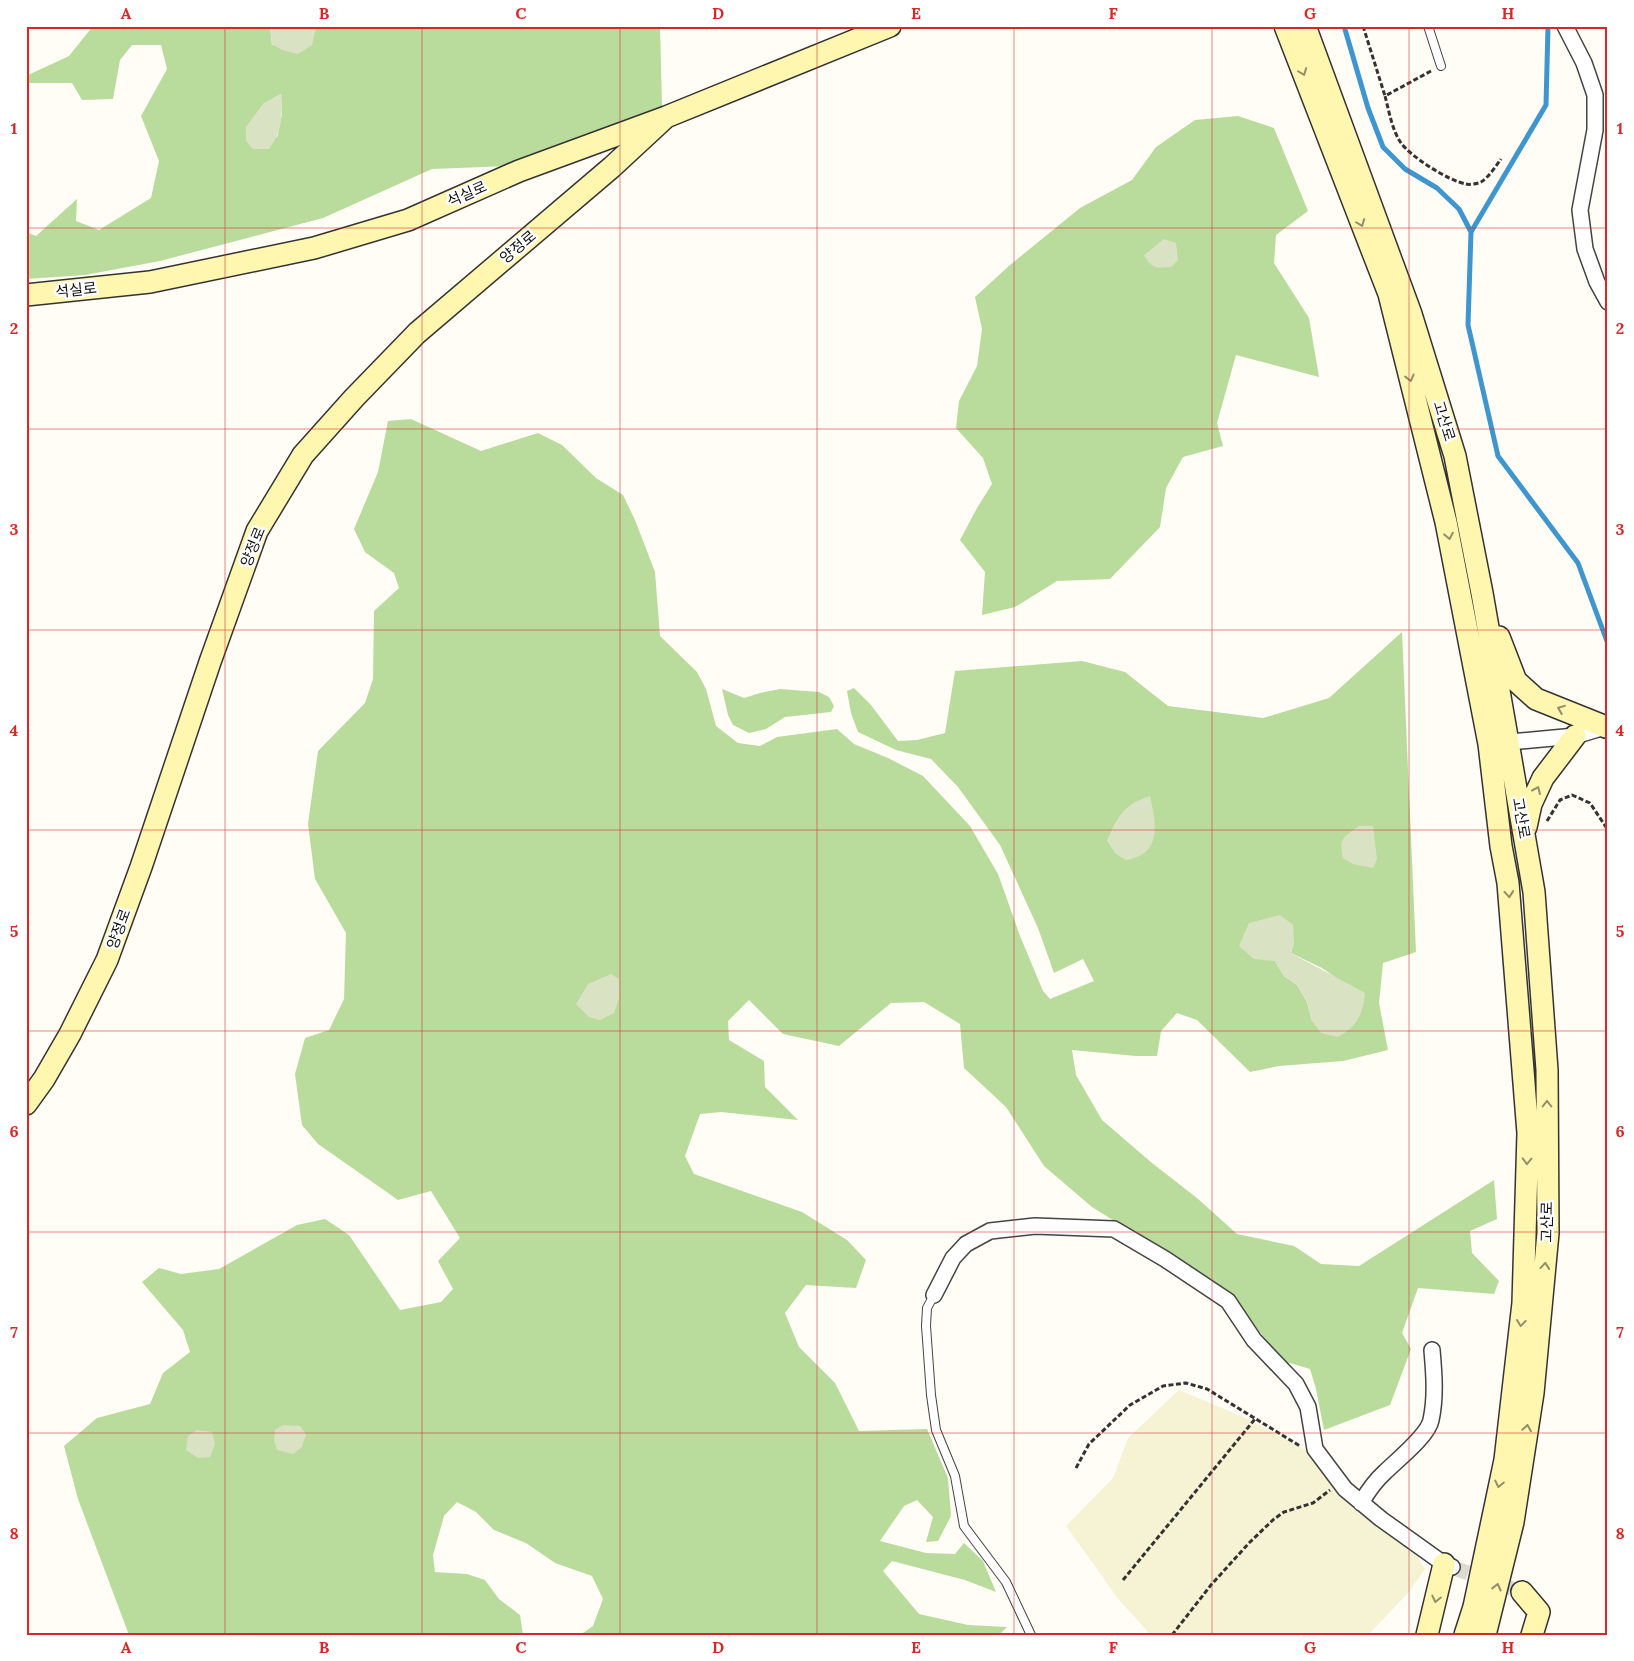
<svg xmlns="http://www.w3.org/2000/svg" width="1634" height="1661" font-family="Lora,'Noto Sans KR',serif">
	<style>
		.farmland { fill: #f6f3d4 }
		.forest { fill: #b9dc9c; fill-rule: evenodd }
		.cemetery { fill: #d9e3c4 }
		.lines { fill: none; stroke-linecap: round; stroke-linejoin: round }
		.stream { stroke: #3f96cf; stroke-width: 5 }
		.street-tunnel { stroke: #dbdad3; stroke-width: 15; stroke-dasharray: 15 8; stroke-linecap: butt }
		.lane-casing { stroke: #444; stroke-width: 10 }
		.street-casing { stroke: #444; stroke-width: 18 }
		.secondary-casing { stroke: #333; stroke-width: 24 }
		.path { stroke: #333; stroke-width: 3; stroke-dasharray: 5 2.5; stroke-linecap: butt }
		.lane { stroke: #fff; stroke-width: 8 }
		.street { stroke: #fff; stroke-width: 15 }
		.secondary { stroke: #fff6b0; stroke-width: 21 }
		.oneway { stroke: #948f68 }
		.grid { fill: none; stroke: #d62828; stroke-width: 1; stroke-opacity: 0.55 }
		.labels { text-anchor: middle; stroke-width: 5; stroke-linejoin: round; paint-order: stroke }
		.street-label { font-size: 15px; fill: #111; stroke: #fff }
		.neatline { fill: none; stroke: #d62828; stroke-width: 2 }
		.grid-label { font-size: 16px; text-anchor: middle; font-weight: bold; fill: #d62828 }
	</style>
	<rect width="100%" height="100%" fill="#fffdf5"/>
	<!-- farmland -->
	<path class="farmland" d="M1179 1390 1248 1419 1311 1453 1413 1550 1425 1569 1409 1592 1368 1635H1151L1119 1600 1066 1526 1113 1478 1128 1438Z"/>
	<!-- forest -->
	<path class="forest" d="M93 26H270L272 45 316 28V26H660L662 107 512 166 432 169 323 218 160 261 85 275 26 279V232L36 236 77 199 76 221 99 230 151 198 159 161 141 116 167 69 161 45H132L120 60 113 99 82 100 72 83H26L28 75 69 56ZM281 94 282 114 277 138 263 104Z
		M1238 116 1274 128 1308 211 1276 235 1274 263 1309 318 1319 377 1236 355 1217 423 1223 446 1183 457 1166 488 1160 527 1110 579 1057 581 1015 607 982 615 985 572 960 540 977 508 992 484 983 458 956 428 959 401 977 366 982 329 975 297 1010 265 1080 208 1132 180 1156 147 1195 120Z
		M411 419 481 451 538 433 562 445 596 478 623 495 635 520 655 572 660 636 697 672 706 689 716 726 738 743 760 746 777 737 837 729 854 744 888 758 923 776 970 826 998 874 1020 936 1043 991 1050 999 1094 981 1083 959 1054 973 1038 928 1000 845 958 787 931 759 896 750 858 732 851 713 847 691 854 688 871 705 898 741 917 740 945 733 955 671 1082 661 1125 672 1168 706 1263 718 1329 698 1402 632 1416 952 1383 963 1379 1003 1388 1050 1343 1061 1279 1066 1250 1072 1197 1020 1177 1013 1161 1031 1157 1056H1136L1072 1050 1076 1075 1102 1120 1152 1163 1197 1198 1237 1234 1294 1246 1321 1264 1359 1266 1494 1180 1497 1219 1470 1231 1472 1253 1499 1281 1494 1294 1418 1288 1402 1333 1411 1349 1390 1405 1324 1430 1316 1389 1310 1369 1283 1361 1231 1296 1177 1260 1092 1207 1044 1166 1006 1107 964 1068 960 1024 924 1002 891 1003 839 1046 783 1034 749 1000 728 1021 729 1040 764 1061 765 1087 798 1120 721 1112 700 1114 685 1156 694 1174 802 1212 847 1240 866 1260 856 1288 806 1285 785 1313 799 1347 835 1383 859 1431 927 1429 948 1478 951 1516 938 1541 926 1542 933 1517 917 1500 904 1506 880 1541 926 1553 955 1554 964 1543 983 1561 996 1592 965 1580 892 1561 883 1571 919 1614 968 1625 1007 1627 999 1635H580L593 1626 603 1599 592 1576 555 1563 526 1543 494 1530 476 1512 457 1502 444 1516 433 1555 435 1572 467 1574 485 1580 499 1599 520 1615 523 1635H129L78 1499 64 1446 97 1418 150 1404 163 1373 190 1352 183 1330 142 1282 159 1268 181 1274 219 1269 297 1225 325 1219 349 1235 400 1310 441 1302 453 1289 438 1261 460 1238 431 1191 398 1200 318 1144 302 1125 295 1074 305 1038 329 1030 344 999 346 933 315 879 308 824 318 751 365 703 373 679 374 611 399 588 394 573 365 552 354 529 378 472 388 421ZM1294 942 1291 953 1322 968 1339 980 1352 986 1312 1021 1307 1002 1297 985 1284 976 1275 961Z
		M722 689 744 698 760 693 780 689 819 692 829 697 834 706 831 712 785 717 766 729 749 733 733 725 728 715Z"/>
	<!-- cemetery -->
	<path class="cemetery" d="M270 26H316V28L312 45 298 54 282 50 272 44Z
		M281 94C283 116 282 131 269 149H253L246 141V127L263 104Z
		M1164 239 1176 243 1178 260 1171 267C1156 268 1152 269 1144 255Z
		M1150 796C1156 823 1163 854 1126 860L1116 854 1107 841C1118 816 1123 805 1150 796Z
		M1359 826H1373L1377 859 1373 868 1353 864 1343 858C1338 838 1344 837 1359 826Z
		M1280 915 1293 925 1294 942 1291 953 1365 993C1362 1016 1358 1025 1338 1037L1321 1033 1312 1021 1307 1002 1297 985 1284 976 1275 961 1254 959 1239 946 1249 923Z
		M611 974 619 979V998L614 1013 600 1020 589 1017 576 1004 588 984Z
		M283 1425 300 1426 306 1434 302 1447 293 1454 277 1450 274 1440 275 1430Z
		M197 1430 212 1432 215 1444 210 1457 198 1458 186 1450 188 1436Z"/>
	<g class="lines">
		<!-- stream -->
		<path class="stream" d="M1344 26 1368 108 1383 147 1405 169 1437 188 1459 209 1471 232 1468 325 1498 456 1578 563 1608 644
			M1471 232 1546 105 1548 26"/>
		<!-- street-tunnel -->
		<path class="street-tunnel" d="M1454 1568 1522 1592"/>
		<defs>
			<path id="lane" d="M1428 26 1441 66
				M934 1295 927 1308 926 1326 931 1395 936 1430 955 1476 964 1526 1006 1582 1031 1635"/>
			<path id="street" d="M1565 26 1584 63 1595 95V130L1580 210 1585 249 1597 282 1608 302
				M1499 743 1575 736 1608 726
				M934 1295 953 1258 966 1244 990 1231 1035 1226 1114 1229 1165 1259 1228 1301 1254 1340 1296 1384 1308 1407 1315 1449 1345 1489 1381 1519 1444 1564 1452 1567
				M1361 1503C1368 1491 1375 1481 1385 1472 1397 1460 1428 1436 1431 1420 1436 1397 1434 1373 1432 1350"/>
			<path id="secondary" d="M1285 26 1389 294 1446 522 1489 744 1501 846 1508 883 1528 1133 1523 1303 1505 1460 1474 1607 1465 1635
				M1305 26 1411 314 1455 456 1482 593 1534 892 1547 1070 1548 1233 1533 1393 1513 1522 1485 1635
				M26 295 150 282 314 248 408 220 519 171 666 117 890 26
				M1499 637 1516 681 1536 699 1606 727
				M1526 827 1531 804 1543 778 1575 736
				M26 1104 44 1079 70 1034 107 960 141 867 210 662 257 531 303 455 354 398 417 333 612 167 666 117
				M1522 1592 1539 1612 1532 1635
				M1427 1635 1444 1564"/>
		</defs>
		<!-- lane casing -->
		<use href="#lane" class="lane-casing"/>
		<!-- street casing -->
		<use href="#street" class="street-casing"/>
		<!-- secondary casing -->
		<use href="#secondary" class="secondary-casing"/>
		<!-- path -->
		<path class="path" d="M1363 26 1385 96
			M1431 71 1385 96C1389 111 1392 130 1401 143 1411 157 1449 181 1466 184 1469 185 1477 184 1481 182 1488 178 1496 166 1501 159
			M1547 821 1560 800 1572 795 1590 803 1608 830
			M1076 1468 1089 1444 1130 1405 1163 1386 1186 1383 1207 1389 1300 1446
			M1123 1580 1255 1419
			M1172 1635 1211 1585 1249 1543 1274 1519 1284 1512 1313 1503 1330 1490"/>
		<!-- lane -->
		<use href="#lane" class="lane"/>
		<!-- street -->
		<use href="#street" class="street"/>
		<!-- secondary -->
		<use href="#secondary" class="secondary"/>
	</g>
	<!-- one-way arrows -->
	<defs><path id="oneway-chevron" d="M-2-3.5L2.5 0L-2 3.5" fill="none" stroke-width="1.6" stroke-linecap="round" stroke-linejoin="round" transform="scale(1.25)"/></defs>
	<g class="oneway">
		<use href="#oneway-chevron" transform="translate(1303 72) rotate(69)"/>
		<use href="#oneway-chevron" transform="translate(1361 223) rotate(69)"/>
		<use href="#oneway-chevron" transform="translate(1410 378) rotate(76)"/>
		<use href="#oneway-chevron" transform="translate(1449 536) rotate(79)"/>
		<use href="#oneway-chevron" transform="translate(1561 709) rotate(-158)"/>
		<use href="#oneway-chevron" transform="translate(1537 790) rotate(-66)"/>
		<use href="#oneway-chevron" transform="translate(1509 894) rotate(85)"/>
		<use href="#oneway-chevron" transform="translate(1547 1104) rotate(-90)"/>
		<use href="#oneway-chevron" transform="translate(1527 1161) rotate(92)"/>
		<use href="#oneway-chevron" transform="translate(1545 1266) rotate(-85)"/>
		<use href="#oneway-chevron" transform="translate(1521 1323) rotate(97)"/>
		<use href="#oneway-chevron" transform="translate(1527 1428) rotate(-81)"/>
		<use href="#oneway-chevron" transform="translate(1499 1484) rotate(102)"/>
		<use href="#oneway-chevron" transform="translate(1497 1587) rotate(-76)"/>
		<use href="#oneway-chevron" transform="translate(1436 1599) rotate(103)"/>
	</g>
	<!-- grid -->
	<path class="grid" d="M225 26V1635M422 26V1635M620 26V1635M817 26V1635M1014 26V1635M1212 26V1635M1409 26V1635M26 228H1608M26 429H1608M26 630H1608M26 830H1608M26 1031H1608M26 1232H1608M26 1433H1608"/>
	<g class="labels">
		<!-- street labels -->
		<g class="street-label">
			<text transform="translate(467 194) rotate(-24)" y="5">석실로</text>
			<text transform="translate(518 247) rotate(-40)" y="5">양정로</text>
			<text transform="translate(76 290) rotate(-6)" y="5">석실로</text>
			<text transform="translate(1444 421) rotate(73)" y="5">고산로</text>
			<text transform="translate(253 547) rotate(-68)" y="5">양정로</text>
			<text transform="translate(1521 818) rotate(80)" y="5">고산로</text>
			<text transform="translate(119 929) rotate(-70)" y="5">양정로</text>
			<text transform="translate(1547 1222) rotate(-89)" y="5">고산로</text>
		</g>
	</g>
	<!-- border -->
	<rect width="1634" height="1661" fill="none" stroke="#ffffff" stroke-width="55"/>
	<rect x="28" y="28" width="1578" height="1606" class="neatline"/>
	<g class="grid-label">
		<text x="126" y="19">A</text>
		<text x="324" y="19">B</text>
		<text x="521" y="19">C</text>
		<text x="718" y="19">D</text>
		<text x="916" y="19">E</text>
		<text x="1113" y="19">F</text>
		<text x="1310" y="19">G</text>
		<text x="1508" y="19">H</text>
		<text x="14" y="134">1</text>
		<text x="1620" y="134">1</text>
		<text x="14" y="334">2</text>
		<text x="1620" y="334">2</text>
		<text x="14" y="535">3</text>
		<text x="1620" y="535">3</text>
		<text x="14" y="736">4</text>
		<text x="1620" y="736">4</text>
		<text x="14" y="937">5</text>
		<text x="1620" y="937">5</text>
		<text x="14" y="1137">6</text>
		<text x="1620" y="1137">6</text>
		<text x="14" y="1338">7</text>
		<text x="1620" y="1338">7</text>
		<text x="14" y="1539">8</text>
		<text x="1620" y="1539">8</text>
		<text x="126" y="1653">A</text>
		<text x="324" y="1653">B</text>
		<text x="521" y="1653">C</text>
		<text x="718" y="1653">D</text>
		<text x="916" y="1653">E</text>
		<text x="1113" y="1653">F</text>
		<text x="1310" y="1653">G</text>
		<text x="1508" y="1653">H</text>
	</g>
</svg>
